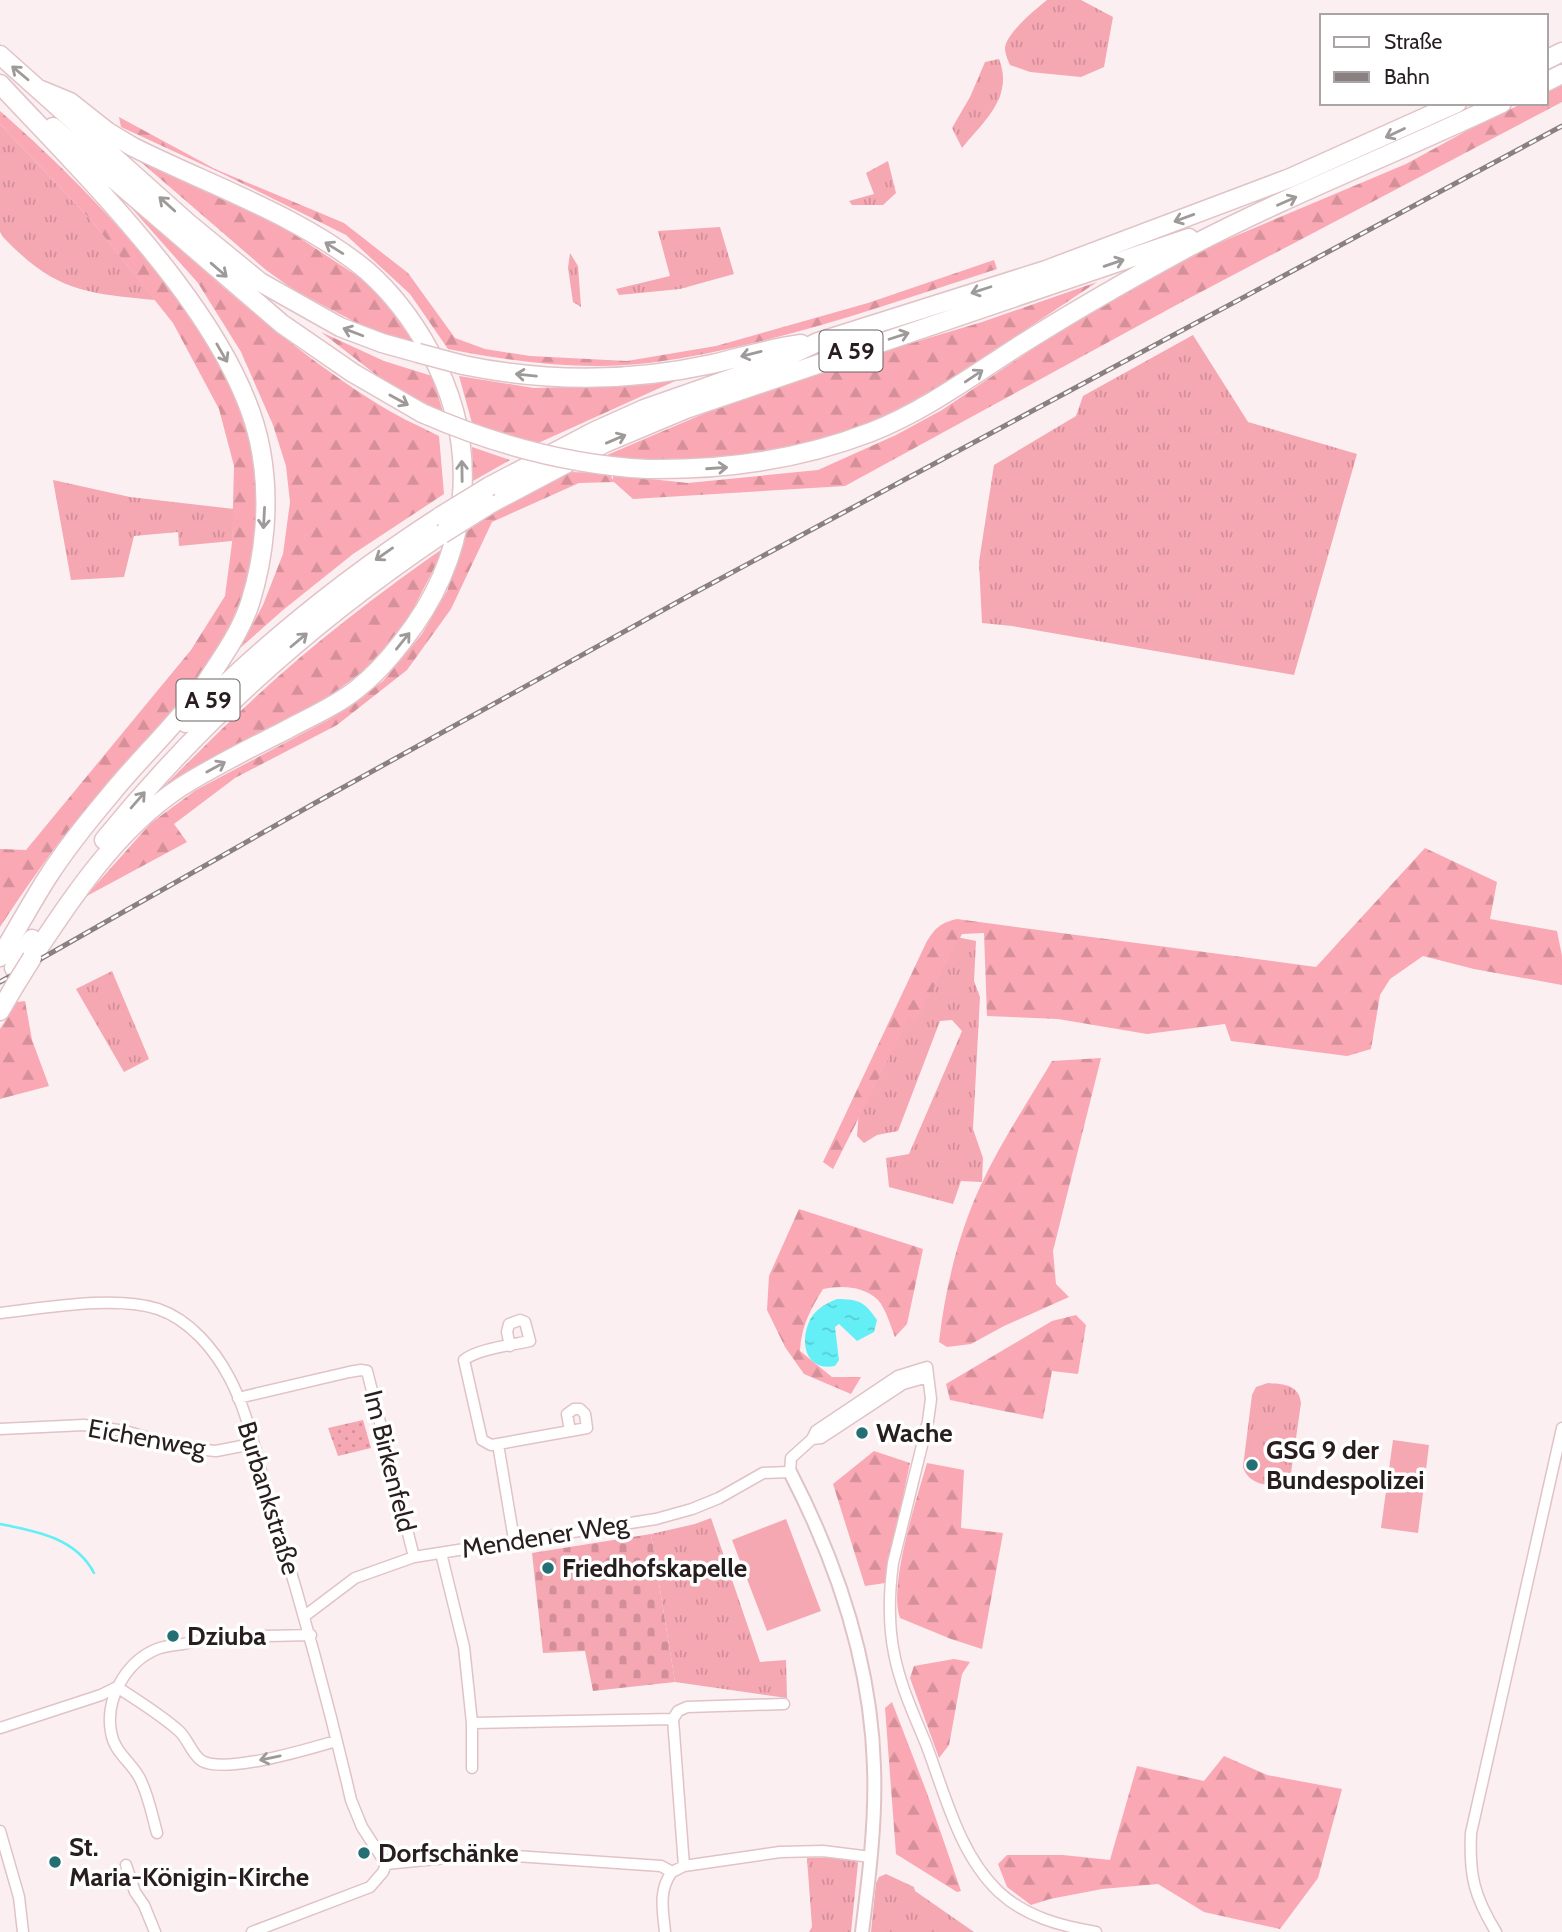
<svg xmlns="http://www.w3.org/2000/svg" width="1562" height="1932" font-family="Cabin,sans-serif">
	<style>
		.grass { fill: url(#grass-tufts) }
		.forest { fill: url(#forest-firs) }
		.cemetery { fill: url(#cemetery-stones) }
		.park { fill: url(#park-dots) }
		.pitch { fill: #f5a7b2 }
		.water { fill: url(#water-ripples) }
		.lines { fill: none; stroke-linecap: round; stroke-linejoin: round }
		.stream { stroke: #64eff6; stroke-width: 2.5 }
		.minor-casing { stroke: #e0c3c7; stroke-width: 13 }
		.tertiary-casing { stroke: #e0c3c7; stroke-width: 16 }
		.motorway-casing { stroke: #e0c3c7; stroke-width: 21 }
		.minor { stroke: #fff; stroke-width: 10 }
		.tertiary { stroke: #fff; stroke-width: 12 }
		.motorway { stroke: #fff; stroke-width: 18 }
		.rail-casing { stroke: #8a7f81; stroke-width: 5 }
		.rail { stroke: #fff; stroke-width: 2.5; stroke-dasharray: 8; stroke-linecap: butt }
		.motorway-bridge-casing { stroke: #e0c3c7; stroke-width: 21; stroke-linecap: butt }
		.motorway-bridge { stroke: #fff; stroke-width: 18 }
		.oneway { stroke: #9e9a9a }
		.poi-dot { fill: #236f73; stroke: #fff; stroke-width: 2.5 }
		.labels { text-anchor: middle; stroke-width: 7; stroke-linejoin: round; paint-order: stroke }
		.shield { fill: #fff; stroke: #686262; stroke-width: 2 }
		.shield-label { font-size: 24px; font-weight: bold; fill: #281e1f }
		.poi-label { font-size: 26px; font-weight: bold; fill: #281e1f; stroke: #fff; text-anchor: start }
		.street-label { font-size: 26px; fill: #281e1f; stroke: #fff }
	</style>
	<defs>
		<pattern id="grass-tufts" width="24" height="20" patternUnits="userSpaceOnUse" patternTransform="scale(1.75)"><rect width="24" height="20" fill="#f5a7b2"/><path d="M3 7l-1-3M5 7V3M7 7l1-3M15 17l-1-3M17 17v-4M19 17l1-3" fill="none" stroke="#d28f99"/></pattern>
		<pattern id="forest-firs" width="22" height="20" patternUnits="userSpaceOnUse" patternTransform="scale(1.75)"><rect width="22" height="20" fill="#f9a8b4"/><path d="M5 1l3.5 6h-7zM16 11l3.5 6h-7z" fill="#d5909a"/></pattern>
		<pattern id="cemetery-stones" width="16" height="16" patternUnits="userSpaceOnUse" patternTransform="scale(1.75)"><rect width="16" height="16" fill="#f5a7b2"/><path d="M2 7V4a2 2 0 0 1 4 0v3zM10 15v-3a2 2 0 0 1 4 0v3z" fill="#d28f99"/></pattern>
		<pattern id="park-dots" width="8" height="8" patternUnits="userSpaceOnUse" patternTransform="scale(1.75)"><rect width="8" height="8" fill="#f5a7b2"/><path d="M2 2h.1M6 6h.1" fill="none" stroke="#d28f99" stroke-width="1.8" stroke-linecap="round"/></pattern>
		<pattern id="water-ripples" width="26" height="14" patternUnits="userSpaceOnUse" patternTransform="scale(1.75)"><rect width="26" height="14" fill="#64eff6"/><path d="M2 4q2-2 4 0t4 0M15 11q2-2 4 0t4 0" fill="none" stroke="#57ccd2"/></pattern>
	</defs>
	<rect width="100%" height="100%" fill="#fbeff1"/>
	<!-- grass -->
	<path class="grass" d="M1047 0H1081L1113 17 1104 67 1081 77 1030 72 1010 65C1008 61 1005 53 1005 48 1006 33 1036 9 1047 0Z
		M999 59C1014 97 984 121 962 148L952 128 970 97 985 62Z
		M0 124 90 219 155 300C83 293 55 291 3 237L0 232Z
		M888 161 896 193 883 205H852L849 201 874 194 866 173Z
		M720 227 734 274 680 289 619 295 616 289 670 276 658 231Z
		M570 253 578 266 581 307 573 302 568 268Z
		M1193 335 1248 422 1357 454 1294 675 1012 626 982 623 979 562 994 465 1076 416 1083 396Z
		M53 480 130 497 234 509 232 541 179 546 178 532 134 536 124 577 71 580Z
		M947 935 976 941 974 981 980 997 973 1129 983 1158 982 1182 961 1181 953 1204 889 1187 886 1158 909 1154 962 1031 952 1020 940 1021 898 1131 877 1135 864 1143 857 1136 859 1110Z
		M112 971 149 1059 124 1072 76 989Z
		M1268 1383C1283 1384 1299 1384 1301 1403L1291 1473C1282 1492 1248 1487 1243 1467L1252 1395 1256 1387Z
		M711 1518 760 1662 786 1660 787 1698 675 1682 651 1534 695 1524Z
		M854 1857 858 1863 851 1932H809L812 1927 807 1858Z
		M886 1874 914 1887 915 1891 974 1932H871L876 1883 879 1877Z"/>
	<!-- forest -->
	<path class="forest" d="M1562 84V102L1180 303 845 486 633 499 614 482 579 483 492 522 451 609 407 670 337 725 235 778 174 824 187 842 85 897 151 823 196 790 330 719 383 681 422 634 447 591 467 531 525 492 568 472 609 473 613 480V475L688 483 818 470 896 435 942 410 1092 309 1195 253 1406 164 1470 129 1523 103H1546V92Z
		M0 111C95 194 240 342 256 471 266 544 241 621 197 680 161 727 118 770 80 816 51 851 25 889 0 927V849L26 850 191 650 225 596 232 543 234 466 219 409 173 323 90 219 0 124Z
		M119 117 215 169 344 223 408 273 455 338 485 349 530 356 627 361 716 346 868 303 994 260 997 269C883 306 768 347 649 363 583 371 513 362 448 349L410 294 346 235 223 174 121 127Z
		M135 157 171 172 283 227 377 289 406 325 418 346 378 334 294 290 266 270Z
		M119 194C200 267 280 342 373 401 394 415 417 425 439 436L444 494 353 554 283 610 239 649 263 605 283 554 290 502 286 466 273 425 241 352 198 283Z
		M1097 282 923 398 887 417 803 447 688 462 600 458 771 385 982 322Z
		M321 332 384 361 432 376 443 412 388 384Z
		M459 376 534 388 639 385 684 377 536 444 472 423Z
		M472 447 510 460 473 481Z
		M445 547 406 623 369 667 317 705 192 769 157 793C186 765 215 735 245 707 307 648 375 596 445 547Z
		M1425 848 1497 882 1490 919 1557 931 1562 956V985L1474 969 1423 956 1390 979 1380 995 1371 1049 1347 1056 1231 1041 1225 1024 1147 1034 1058 1019 987 1016 984 933 962 934 915 1023 908 1020 833 1169 823 1162 926 943C935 928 940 923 957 919L1316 967Z
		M25 1001 32 1040 49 1086 0 1099V1029L17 1002Z
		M1101 1058 1053 1251 1056 1284 1069 1297 1004 1326 971 1344 947 1347 939 1342C945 1289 958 1235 980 1187 1000 1143 1028 1102 1052 1061Z
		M799 1209 923 1249 907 1324 895 1337C891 1327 886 1309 878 1300 864 1286 841 1285 823 1289 810 1310 801 1327 800 1351L832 1377H861L851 1394 804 1374 785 1347 767 1310 769 1276Z
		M1076 1315 1086 1325 1078 1374 1052 1371 1043 1419 950 1400 946 1384 1052 1321Z
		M874 1451 910 1463 885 1583 865 1586 833 1484Z
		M927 1463 964 1470 961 1528 1003 1533 982 1649 951 1639 900 1618C888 1586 917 1498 927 1463Z
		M954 1659 970 1662 962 1674 949 1745 939 1758 910 1678 914 1666Z
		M892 1702 927 1793 961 1891 957 1892 896 1854 885 1708Z
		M1224 1756 1267 1775 1342 1789 1318 1878 1280 1929 1204 1912 1158 1884 1102 1889 1050 1899 1031 1905 1007 1887 998 1864 1007 1855H1063L1110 1860 1137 1766 1204 1781Z"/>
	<!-- cemetery -->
	<path class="cemetery" d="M651 1534 675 1682 593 1691 585 1651 543 1653 532 1553Z"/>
	<!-- park -->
	<path class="park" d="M363 1420 371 1448 338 1456 328 1428Z"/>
	<!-- pitch -->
	<path class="pitch" d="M1393 1440 1429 1445 1418 1533 1381 1528Z
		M786 1519 821 1611 767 1631 732 1540Z"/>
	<!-- water -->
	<path class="water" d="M837 1299C859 1299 865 1302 877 1320L874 1332 857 1341 839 1324 835 1327 839 1360 835 1366C804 1372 799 1339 811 1318 817 1308 827 1303 837 1299Z"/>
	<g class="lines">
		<!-- stream -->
		<path class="stream" d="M0 1524C36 1531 76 1538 94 1573"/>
		<defs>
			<path id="minor" d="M0 1313C45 1308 116 1295 158 1309 190 1320 214 1349 229 1377 248 1412 256 1455 267 1493 299 1595 327 1696 351 1800L362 1827 386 1864
				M510 1346 507 1332 509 1324 520 1320 525 1322 530 1341C512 1345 477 1349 464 1360L482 1440 491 1445 498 1444 514 1540
				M238 1398 349 1372 361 1370 367 1371 414 1557
				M0 1429 84 1425 125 1431 184 1448 216 1451 252 1444
				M812 1439 821 1438 903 1384 928 1377
				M498 1444 587 1428 585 1414 580 1409H574L567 1414 570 1431
				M441 1553 464 1647 472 1723 673 1719 684 1866
				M306 1615 355 1578 414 1557 656 1519 692 1509 719 1498 763 1473 790 1472 791 1458 812 1439 816 1431 898 1376 927 1367 931 1399 928 1421 893 1563C889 1593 888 1623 894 1653 900 1685 914 1715 926 1744 945 1794 959 1854 999 1892 1026 1917 1061 1926 1096 1932
				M117 1687C138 1701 160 1714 179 1731 188 1739 192 1755 202 1761 227 1774 308 1749 336 1741
				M673 1719 678 1711 687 1707 784 1704
				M472 1723V1768
				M0 1728 101 1695 117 1687
				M0 1831 19 1897 23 1932
				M157 1833C152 1815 148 1793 139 1777 130 1761 114 1752 111 1732 105 1700 125 1662 157 1649 165 1646 175 1645 183 1644 225 1635 268 1636 311 1635
				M386 1864 485 1854 661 1866 672 1872 684 1866 780 1852 823 1851 871 1857
				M126 1865 135 1892 144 1905 155 1932
				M252 1932 370 1887 383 1872 386 1864
				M665 1932C663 1911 658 1890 672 1872
				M1496 1932C1474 1896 1469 1875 1471 1833L1562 1428"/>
			<path id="tertiary" d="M790 1472C837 1563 871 1663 874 1767 876 1822 869 1877 862 1932"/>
			<path id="motorway" d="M0 55 188 223 260 282 340 327 382 343 418 353
				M1546 60 1562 52
				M1546 82 1562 74
				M0 84C87 178 239 323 261 451 270 501 265 555 250 603 242 628 226 652 212 673 184 718 143 754 110 795 89 820 67 847 49 875 32 901 17 930 0 957
				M53 127 282 324 353 373 422 413
				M463 365C545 382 630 382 712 364 742 357 771 348 801 344
				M648 469C725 470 799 460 871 432 924 411 969 378 1017 347 1072 312 1128 280 1185 249 1288 195 1397 153 1502 103
				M490 486 595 431 644 409 770 365 818 342 1046 270 1290 178 1457 103
				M490 504 605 443 686 409 1189 238
				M186 723C263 644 348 576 441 516
				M104 840C201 720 314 620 442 534
				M32 958C76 892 122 821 192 780 223 762 254 746 286 730 310 717 336 706 357 689 375 675 389 659 402 642 471 555 483 448 429 350 413 321 392 293 367 271 303 217 209 185 133 147L108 132 70 102 41 90
				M14 968 32 939
				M0 1011 14 987"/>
		</defs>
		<!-- minor casing -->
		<use href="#minor" class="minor-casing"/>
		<!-- tertiary casing -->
		<use href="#tertiary" class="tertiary-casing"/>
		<!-- motorway casing -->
		<use href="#motorway" class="motorway-casing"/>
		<!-- minor -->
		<use href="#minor" class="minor"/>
		<!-- tertiary -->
		<use href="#tertiary" class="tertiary"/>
		<!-- motorway -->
		<use href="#motorway" class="motorway"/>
		<defs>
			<path id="rail" d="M0 982 315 803 692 594 1562 126"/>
		</defs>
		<!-- rail casing -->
		<use href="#rail" class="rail-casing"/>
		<!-- rail -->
		<use href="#rail" class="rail"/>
		<defs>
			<path id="motorway-bridge" d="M418 353 463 365
				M422 413C495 445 569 465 648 469
				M441 516 490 486
				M442 534 490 504
				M14 987 32 958"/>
		</defs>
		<!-- motorway-bridge casing -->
		<use href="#motorway-bridge" class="motorway-bridge-casing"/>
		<!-- motorway-bridge -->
		<use href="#motorway-bridge" class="motorway-bridge"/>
	</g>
	<!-- one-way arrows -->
	<defs><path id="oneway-shaft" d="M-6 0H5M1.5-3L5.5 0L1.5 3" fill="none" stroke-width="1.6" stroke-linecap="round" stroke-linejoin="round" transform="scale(1.75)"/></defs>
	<g class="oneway">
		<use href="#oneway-shaft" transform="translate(20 73) rotate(-140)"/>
		<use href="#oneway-shaft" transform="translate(1395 133) rotate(155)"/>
		<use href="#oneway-shaft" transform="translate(1287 201) rotate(-24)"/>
		<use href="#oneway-shaft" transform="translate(167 204) rotate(-138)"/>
		<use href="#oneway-shaft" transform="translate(1184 218) rotate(160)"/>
		<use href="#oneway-shaft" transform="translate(334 248) rotate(-148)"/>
		<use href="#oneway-shaft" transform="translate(1114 263) rotate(-19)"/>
		<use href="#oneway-shaft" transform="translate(219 270) rotate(41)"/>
		<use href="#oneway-shaft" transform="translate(981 290) rotate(162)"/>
		<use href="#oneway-shaft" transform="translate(353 332) rotate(-159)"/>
		<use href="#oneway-shaft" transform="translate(899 336) rotate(-18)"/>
		<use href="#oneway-shaft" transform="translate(222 353) rotate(60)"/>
		<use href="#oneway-shaft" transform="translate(751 354) rotate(166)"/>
		<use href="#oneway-shaft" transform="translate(526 375) rotate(-174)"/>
		<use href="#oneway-shaft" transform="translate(974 376) rotate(-34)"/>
		<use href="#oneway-shaft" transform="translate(399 400) rotate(29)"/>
		<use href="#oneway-shaft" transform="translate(616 439) rotate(-23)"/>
		<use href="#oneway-shaft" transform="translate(717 468) rotate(-4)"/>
		<use href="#oneway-shaft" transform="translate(462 471) rotate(-91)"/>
		<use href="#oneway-shaft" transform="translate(264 518) rotate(93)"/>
		<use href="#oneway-shaft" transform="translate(384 554) rotate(145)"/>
		<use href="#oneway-shaft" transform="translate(299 640) rotate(-40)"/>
		<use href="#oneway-shaft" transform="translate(403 641) rotate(-51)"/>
		<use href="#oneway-shaft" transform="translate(216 767) rotate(-29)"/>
		<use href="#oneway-shaft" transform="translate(138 800) rotate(-49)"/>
		<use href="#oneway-shaft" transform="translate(270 1758) rotate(168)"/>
	</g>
	<!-- markers -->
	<g class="poi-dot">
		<circle cx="862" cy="1433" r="7"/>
		<circle cx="1252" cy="1465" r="7"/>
		<circle cx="548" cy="1568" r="7"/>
		<circle cx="173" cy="1636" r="7"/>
		<circle cx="364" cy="1853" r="7"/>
		<circle cx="55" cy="1862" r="7"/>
	</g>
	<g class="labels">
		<!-- shield labels -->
		<g class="shield">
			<rect x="819.5" y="330.5" width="63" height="41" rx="5"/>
			<rect x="176.5" y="679.5" width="63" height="41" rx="5"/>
		</g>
		<g class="shield-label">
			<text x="851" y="359">A 59</text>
			<text x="208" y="708">A 59</text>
		</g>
		<!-- poi labels -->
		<g class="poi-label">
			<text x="876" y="1442">Wache</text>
			<text x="1266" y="1459">GSG 9 der<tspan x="1266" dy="30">Bundespolizei</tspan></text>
			<text x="562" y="1577">Friedhofskapelle</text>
			<text x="187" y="1645">Dziuba</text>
			<text x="69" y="1856">St.<tspan x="69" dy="30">Maria-Königin-Kirche</tspan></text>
			<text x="378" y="1862">Dorfschänke</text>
		</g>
		<!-- street labels -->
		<g class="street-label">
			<text transform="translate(147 1438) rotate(10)" y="9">Eichenweg</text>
			<text transform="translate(390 1461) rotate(76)" y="9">Im Birkenfeld</text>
			<text transform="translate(269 1498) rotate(73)" y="9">Burbankstraße</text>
			<text transform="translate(545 1536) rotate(-9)" y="9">Mendener Weg</text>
		</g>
	</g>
	<!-- legend -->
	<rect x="1320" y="14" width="228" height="91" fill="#ffffff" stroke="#a9a5a5" stroke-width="2"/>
	<rect x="1334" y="37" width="35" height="10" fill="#ffffff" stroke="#a9a5a5" stroke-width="2"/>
	<text x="1384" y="49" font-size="21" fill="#281e1f">Straße</text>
	<rect x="1334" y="72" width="35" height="10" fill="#8a7f81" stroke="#a9a5a5" stroke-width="2"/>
	<text x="1384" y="84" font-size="21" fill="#281e1f">Bahn</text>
</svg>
